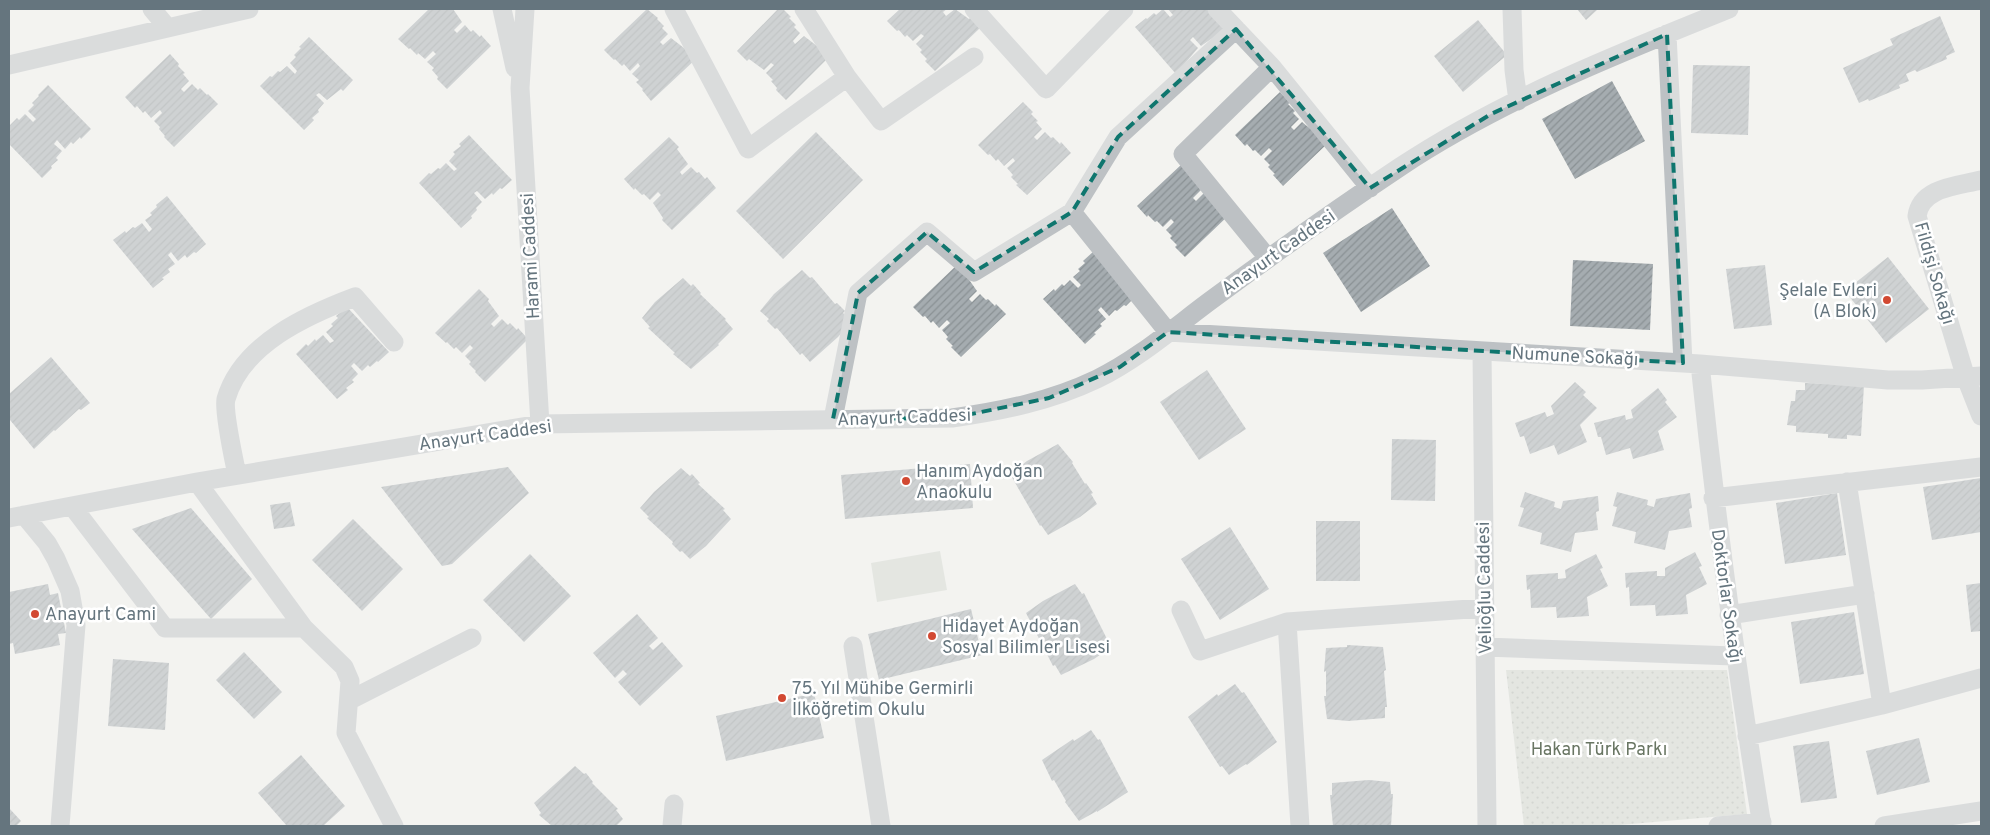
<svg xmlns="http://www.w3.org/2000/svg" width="1990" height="835" font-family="Overpass,sans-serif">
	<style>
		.grass { fill: #d3d8cf }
		.park { fill: url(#park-dots) }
		.building { fill: url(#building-hatch) }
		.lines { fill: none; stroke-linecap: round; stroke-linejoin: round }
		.street { stroke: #bdc1c4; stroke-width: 19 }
		.marked { fill: none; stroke: #0f766e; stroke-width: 4; stroke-dasharray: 10 6; stroke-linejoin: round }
		.poi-dot { fill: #d24932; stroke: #fff; stroke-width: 2 }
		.labels { text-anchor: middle; stroke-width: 5; stroke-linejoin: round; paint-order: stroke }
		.street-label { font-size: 18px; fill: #65757e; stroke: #fff }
		.poi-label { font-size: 18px; fill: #65757e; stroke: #fff; text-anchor: start }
		.park-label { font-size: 18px; fill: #697663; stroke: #fff }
	</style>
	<defs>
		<pattern id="park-dots" width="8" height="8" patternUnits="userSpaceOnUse" patternTransform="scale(1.25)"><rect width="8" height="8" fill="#d3d8cf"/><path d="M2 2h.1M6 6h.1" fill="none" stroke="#afb4ad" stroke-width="1.8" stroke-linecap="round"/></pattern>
		<pattern id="building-hatch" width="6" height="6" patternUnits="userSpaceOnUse" patternTransform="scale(1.25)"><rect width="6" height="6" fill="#a5acb0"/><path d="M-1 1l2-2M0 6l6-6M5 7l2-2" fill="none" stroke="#8a9194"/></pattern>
	</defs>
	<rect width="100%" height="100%" fill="#f3f3f0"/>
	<!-- grass -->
	<path class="grass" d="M940 551 947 590 877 602 871 563Z"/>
	<!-- park -->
	<path class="park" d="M1727 670 1747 814 1608 826H1524L1506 670Z"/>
	<!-- building -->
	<path class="building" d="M429 9H453L462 22 454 30 457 33 465 25 471 32 473 30 480 37 481 35 491 46 447 89 437 79 438 77 432 70 434 68 427 62 436 54 433 51 425 59 418 53 417 55 410 48 409 49 398 39Z
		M647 9 658 18 657 19 664 26 662 28 668 34 660 42 663 45 671 38 697 58 651 101 642 90 643 89 636 82 639 80 632 74 640 66 638 63 630 71 624 64 622 66 615 59 614 60 604 50Z
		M778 9H783L791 17 789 18 796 25 794 27 800 33 793 41 795 44 804 36 830 56 786 100 776 90 777 88 771 81 773 80 766 73 774 65 771 63 764 70 749 59 747 61 737 51Z
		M900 9H947L943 12 946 16 955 9 969 19 970 18 980 28 935 71 925 61 927 59 920 52 922 50 916 44 924 36 921 34 913 41 907 35 905 37 899 30 897 31 887 21Z
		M1163 9 1170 17 1173 15 1168 9H1212L1229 27 1201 46 1193 37 1190 40 1198 48 1176 74 1135 27 1146 18 1147 19 1154 13 1156 15Z
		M1577 9H1596L1597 10 1586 20Z
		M1940 16 1955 52 1946 56 1947 59 1917 72 1915 70 1906 74 1909 81 1899 85 1900 88 1869 101 1868 99 1859 103 1843 68 1893 45 1890 39Z
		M1478 20 1507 55 1463 92 1434 56Z
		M309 37 353 80 343 91 341 89 327 100 319 93 316 95 324 103 318 110 319 112 312 118 314 120 304 130 260 86 270 76 272 77 278 71 280 72 287 66 295 74 297 71 290 63 296 57 294 55 301 48 299 47Z
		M170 54 179 64 178 66 185 73 183 74 189 81 181 89 184 92 192 84 198 90 200 88 207 95 208 94 218 104 174 147 164 137 165 136 159 129 160 127 154 121 162 113 160 110 151 118 145 111 143 113 137 106 135 108 125 97Z
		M1693 65 1750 66 1748 135 1691 133Z
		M1612 81 1645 141 1575 179 1542 119Z
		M48 85 91 129 81 139 80 137 73 144 71 142 65 149 57 140 54 144 62 151 56 158 58 160 51 166 52 168 42 178 9 144V124L10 125 17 118 19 120 25 114 33 122 36 119 28 111 34 105 32 103 39 96 38 95Z
		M1280 92 1290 103 1288 104 1295 111 1293 113 1299 119 1291 127 1294 130 1302 122 1328 143 1283 186 1273 175 1275 174 1268 167 1270 165 1264 159 1272 151 1269 148 1261 156 1255 150 1253 151 1247 144 1245 146 1235 135Z
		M1023 102 1033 112 1031 114 1038 121 1036 122 1042 129 1034 137 1037 140 1045 132 1051 138 1053 137 1060 144 1061 142 1071 153 1027 195 1016 185 1018 184 1011 177 1013 175 1007 168 1015 161 1013 158 1004 166 998 159 996 161 990 154 988 155 978 145Z
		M816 132 863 180 783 259 736 211Z
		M469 135 512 180 502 189 500 188 493 195 492 193 485 199 477 191 474 193 482 202 476 208 477 210 471 216 472 218 461 228 419 183 429 173 431 174 438 168 440 169 446 163 454 171 457 169 449 161 455 154 453 152 461 146 459 144Z
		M669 137 679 147 677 149 688 164 680 172 682 175 691 167 697 173 699 172 705 179 707 177 716 188 672 230 662 220 663 218 653 203 661 195 658 192 650 200 644 194 642 195 635 188 634 190 624 179Z
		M1182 164 1201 190 1193 198 1196 201 1204 193 1230 214 1185 257 1175 247 1177 245 1170 238 1172 236 1166 230 1174 222 1171 219 1163 227 1157 221 1155 222 1148 215 1147 217 1137 206Z
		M167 196 206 244 196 253 194 252 187 258 185 255 178 261 171 252 168 255 175 264 168 269 170 272 162 278 164 279 153 288 113 240 125 231 126 233 133 227 135 228 142 223 149 232 152 229 145 220 152 215 150 213 157 207 156 205Z
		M1392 208 1430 266 1361 312 1323 253Z
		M1094 251 1136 296 1126 306 1124 305 1117 311 1115 310 1109 316 1101 307 1098 310 1106 319 1100 324 1102 326 1094 333 1096 334 1085 344 1043 299 1054 289 1055 291 1062 284 1064 286 1070 280 1078 288 1081 285 1073 277 1080 271 1078 269 1085 263 1083 261Z
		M1888 257 1929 309 1886 343 1845 291Z
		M1573 260 1653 264 1650 330 1570 326Z
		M958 264 977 291 969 299 972 302 980 294 986 300 988 299 995 306 996 304 1006 314 961 357 951 347 953 346 946 339 948 337 942 330 950 323 947 320 939 328 933 321 931 323 925 316 923 317 913 307Z
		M1765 265 1772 325 1734 329 1726 269Z
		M802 270 810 278 812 277 835 304 837 303 845 311 843 313 852 321 838 337 810 362 802 353 800 355 777 328 775 329 767 321 769 319 760 311 774 294Z
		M683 278 691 286 693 284 701 293 700 294 726 319 725 320 733 329 718 344 719 345 691 369 673 354 675 353 648 328 650 327 642 318 655 302Z
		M479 289 489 299 488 301 499 316 491 324 494 327 502 319 508 325 510 323 517 330 518 328 528 339 485 382 475 372 476 371 469 364 471 362 465 356 473 348 470 345 462 353 456 347 454 349 447 342 446 343 435 333Z
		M347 307 389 352 378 362 377 361 370 367 368 365 362 371 354 363 351 366 358 374 352 380 354 382 346 388 348 390 337 399 296 354 306 344 308 346 315 339 316 341 323 335 330 343 334 341 326 332 333 326 331 324 338 318 336 316Z
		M51 357 90 403 81 410 79 409 55 431 54 430 34 449 10 420 9 394Z
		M1207 370 1246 429 1199 460 1160 402Z
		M1575 382 1586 392 1583 395 1597 408 1580 425 1587 442 1558 455 1554 445 1530 454 1524 436 1520 437 1515 423 1545 412 1547 417 1554 414 1551 406Z
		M1805 383 1864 385 1861 436 1847 435V439L1828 438V434L1796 432V426L1787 425 1791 401H1795L1796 390H1805Z
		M1658 388 1667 400 1665 402 1677 417 1658 431 1664 450 1633 459 1630 448 1606 455 1601 437H1598L1594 423 1625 415 1626 420 1633 418 1631 410Z
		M1392 439 1436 440 1435 501 1391 500Z
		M1058 444 1073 462 1072 463 1085 484 1086 483 1093 493 1091 494 1097 504 1080 517 1048 535 1041 525 1040 526 1010 474 1027 461Z
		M970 464 973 508 845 519 841 475Z
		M508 467 529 493 452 564 442 566 381 487Z
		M681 468 690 476 692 474 700 483 698 484 725 509 723 510 731 519 706 546 690 559 682 551 680 552 672 544 673 542 647 518 649 517 640 508 654 492Z
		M1981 478V532L1932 540 1923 487Z
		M1525 492 1555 502 1554 507 1561 509 1563 501 1598 496 1599 511 1596 512 1598 530 1575 533 1571 552 1540 544 1542 533 1518 526 1524 508 1520 507Z
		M1617 492 1648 500 1647 505 1654 507 1656 499 1690 493 1692 508 1689 509 1692 527 1669 531 1665 550 1634 543 1636 532 1612 526 1617 507 1613 506Z
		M1837 493 1846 555 1785 564 1776 503Z
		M290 502 295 526 274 529 270 505Z
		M191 508 252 579 211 619 132 529Z
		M353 519 403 569 362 611 312 560Z
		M1316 521H1360V581H1316Z
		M1230 527 1269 589 1220 620 1181 559Z
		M1695 552 1702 566 1699 567 1707 584 1686 595 1688 614 1656 616 1655 605 1630 606 1629 587 1626 588 1625 573 1657 571V576H1665V568Z
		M530 554 571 596 524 642 483 600Z
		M1596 554 1603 568 1600 569 1608 586 1587 597 1589 616 1557 618 1556 607 1531 608 1530 589 1527 590 1526 575 1558 573V579L1566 578 1565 570Z
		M1981 583V631L1971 632 1966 585Z
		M48 584 50 595 58 593 66 633 58 634 60 645 15 654 13 643 9 644V592Z
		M1075 584 1082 594 1084 593 1111 647 1094 659 1061 675 1055 665 1053 666 1026 613 1043 601Z
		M971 609 982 655 879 680 868 634Z
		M1854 612 1864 674 1800 684 1791 622Z
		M637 614 658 638 649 646 653 650 662 642 683 666 640 706 618 682 627 674 623 670 615 678 593 653Z
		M1347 645 1383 647 1386 670 1384 671 1387 707H1385V718L1348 721 1327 719 1324 696H1326V671L1324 672 1326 648 1347 647Z
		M244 652 282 692 254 719 216 680Z
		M113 659 169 663 165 730 108 726Z
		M1235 684 1242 693 1244 692 1277 742 1247 765 1246 764 1229 775 1222 766 1220 767 1188 717 1217 694 1218 696Z
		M814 693 824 738 726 761 716 716Z
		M1091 730 1098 740 1100 739 1128 792 1097 812V811L1079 821 1065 802 1066 801 1054 780 1052 781 1042 760 1073 739 1074 741Z
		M1919 738 1930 782 1877 795 1866 751Z
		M1829 741 1837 798 1801 803 1793 746Z
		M301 755 345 806 323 826H287L258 793Z
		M575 766 584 774 586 773 593 782 592 783 618 809 616 810 623 819 616 826H552L539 815 541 813 534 803Z
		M1369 780 1390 782 1391 794H1393L1391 826H1333L1330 795H1332V783Z
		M9 808 21 821 16 826H9Z"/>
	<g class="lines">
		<!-- street -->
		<path class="street" d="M152 9 167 27
			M502 9 515 68
			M525 9 520 88 540 424
			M674 9 748 149 847 77 804 9
			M974 9 1046 89 1124 9
			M1217 9 1272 67 1370 188
			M1512 9 1514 70 1518 101
			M1667 34 1683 363
			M9 65 249 9
			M847 77 881 121 974 57
			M1981 180C1958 186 1921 187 1917 216L1966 378 1981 416
			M1072 212 1168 332 1700 364 1888 380H1922L1981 376
			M1268 258 1183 154 1272 67
			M1482 351 1487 826
			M1700 364C1716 519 1737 673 1762 826
			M833 419 858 293 927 232 974 272 1072 212 1118 137 1236 29
			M237 475C234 460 223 410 226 399 242 344 307 315 355 297L394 342
			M197 482 304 628 344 667 350 681 346 733 394 826
			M1713 498 1981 467
			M72 506 165 628H304
			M24 515 47 543 56 559 70 591 76 625 60 826
			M9 518 197 482 540 424 952 418C1002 411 1051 401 1097 379 1140 358 1177 325 1214 298 1275 253 1337 209 1400 167 1501 100 1617 54 1729 9
			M1181 610 1200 651 1287 622 1484 608
			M1729 615 1865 594
			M1287 622 1300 826
			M853 646 881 826
			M1485 647 1734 656
			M350 700 472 638
			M1882 705 1981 678
			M1747 736 1882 705 1847 482
			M672 826 674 804
			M1718 826 1762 822
			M1884 826 1981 811"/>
	</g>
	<!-- marked area -->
	<path d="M0 0H1990V835H0ZM1236 29 1370 188 1491 114 1667 34 1683 363 1168 332 1120 367 1049 398 952 418 833 419 858 293 927 232 974 272 1072 212 1118 137Z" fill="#f3f3f0" fill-opacity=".55" fill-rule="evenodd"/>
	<path class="marked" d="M1236 29 1370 188 1491 114 1667 34 1683 363 1168 332 1120 367 1049 398 952 418 833 419 858 293 927 232 974 272 1072 212 1118 137Z"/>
	<!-- markers -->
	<g class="poi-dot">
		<circle cx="1887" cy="300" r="5"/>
		<circle cx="906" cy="481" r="5"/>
		<circle cx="35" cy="614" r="5"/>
		<circle cx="932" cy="636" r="5"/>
		<circle cx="782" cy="698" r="5"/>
	</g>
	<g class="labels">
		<!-- street labels -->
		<g class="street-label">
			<text transform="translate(1278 252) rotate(-35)" y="6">Anayurt Caddesi</text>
			<text transform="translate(530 256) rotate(-93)" y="6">Harami Caddesi</text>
			<text transform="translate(1935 273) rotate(74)" y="6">Fildişi Sokağı</text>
			<text transform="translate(1575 356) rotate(3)" y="6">Numune Sokağı</text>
			<text transform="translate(904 417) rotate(-2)" y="6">Anayurt Caddesi</text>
			<text transform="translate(485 435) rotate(-8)" y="6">Anayurt Caddesi</text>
			<text transform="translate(1484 588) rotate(-91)" y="6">Velioğlu Caddesi</text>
			<text transform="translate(1727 596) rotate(82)" y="6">Doktorlar Sokağı</text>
		</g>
		<!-- poi labels -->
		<g class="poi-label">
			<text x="1877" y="296" text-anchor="end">Şelale Evleri<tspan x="1877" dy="21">(A Blok)</tspan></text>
			<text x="916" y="477">Hanım Aydoğan<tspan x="916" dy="21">Anaokulu</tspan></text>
			<text x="45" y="620">Anayurt Cami</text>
			<text x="942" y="632">Hidayet Aydoğan<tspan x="942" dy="21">Sosyal Bilimler Lisesi</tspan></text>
			<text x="792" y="694">75. Yıl Mühibe Germirli<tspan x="792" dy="21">İlköğretim Okulu</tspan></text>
		</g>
		<!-- park labels -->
		<g class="park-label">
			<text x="1599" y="755">Hakan Türk Parkı</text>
		</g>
	</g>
	<!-- border -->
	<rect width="1990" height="835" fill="none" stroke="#65757e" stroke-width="20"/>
</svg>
